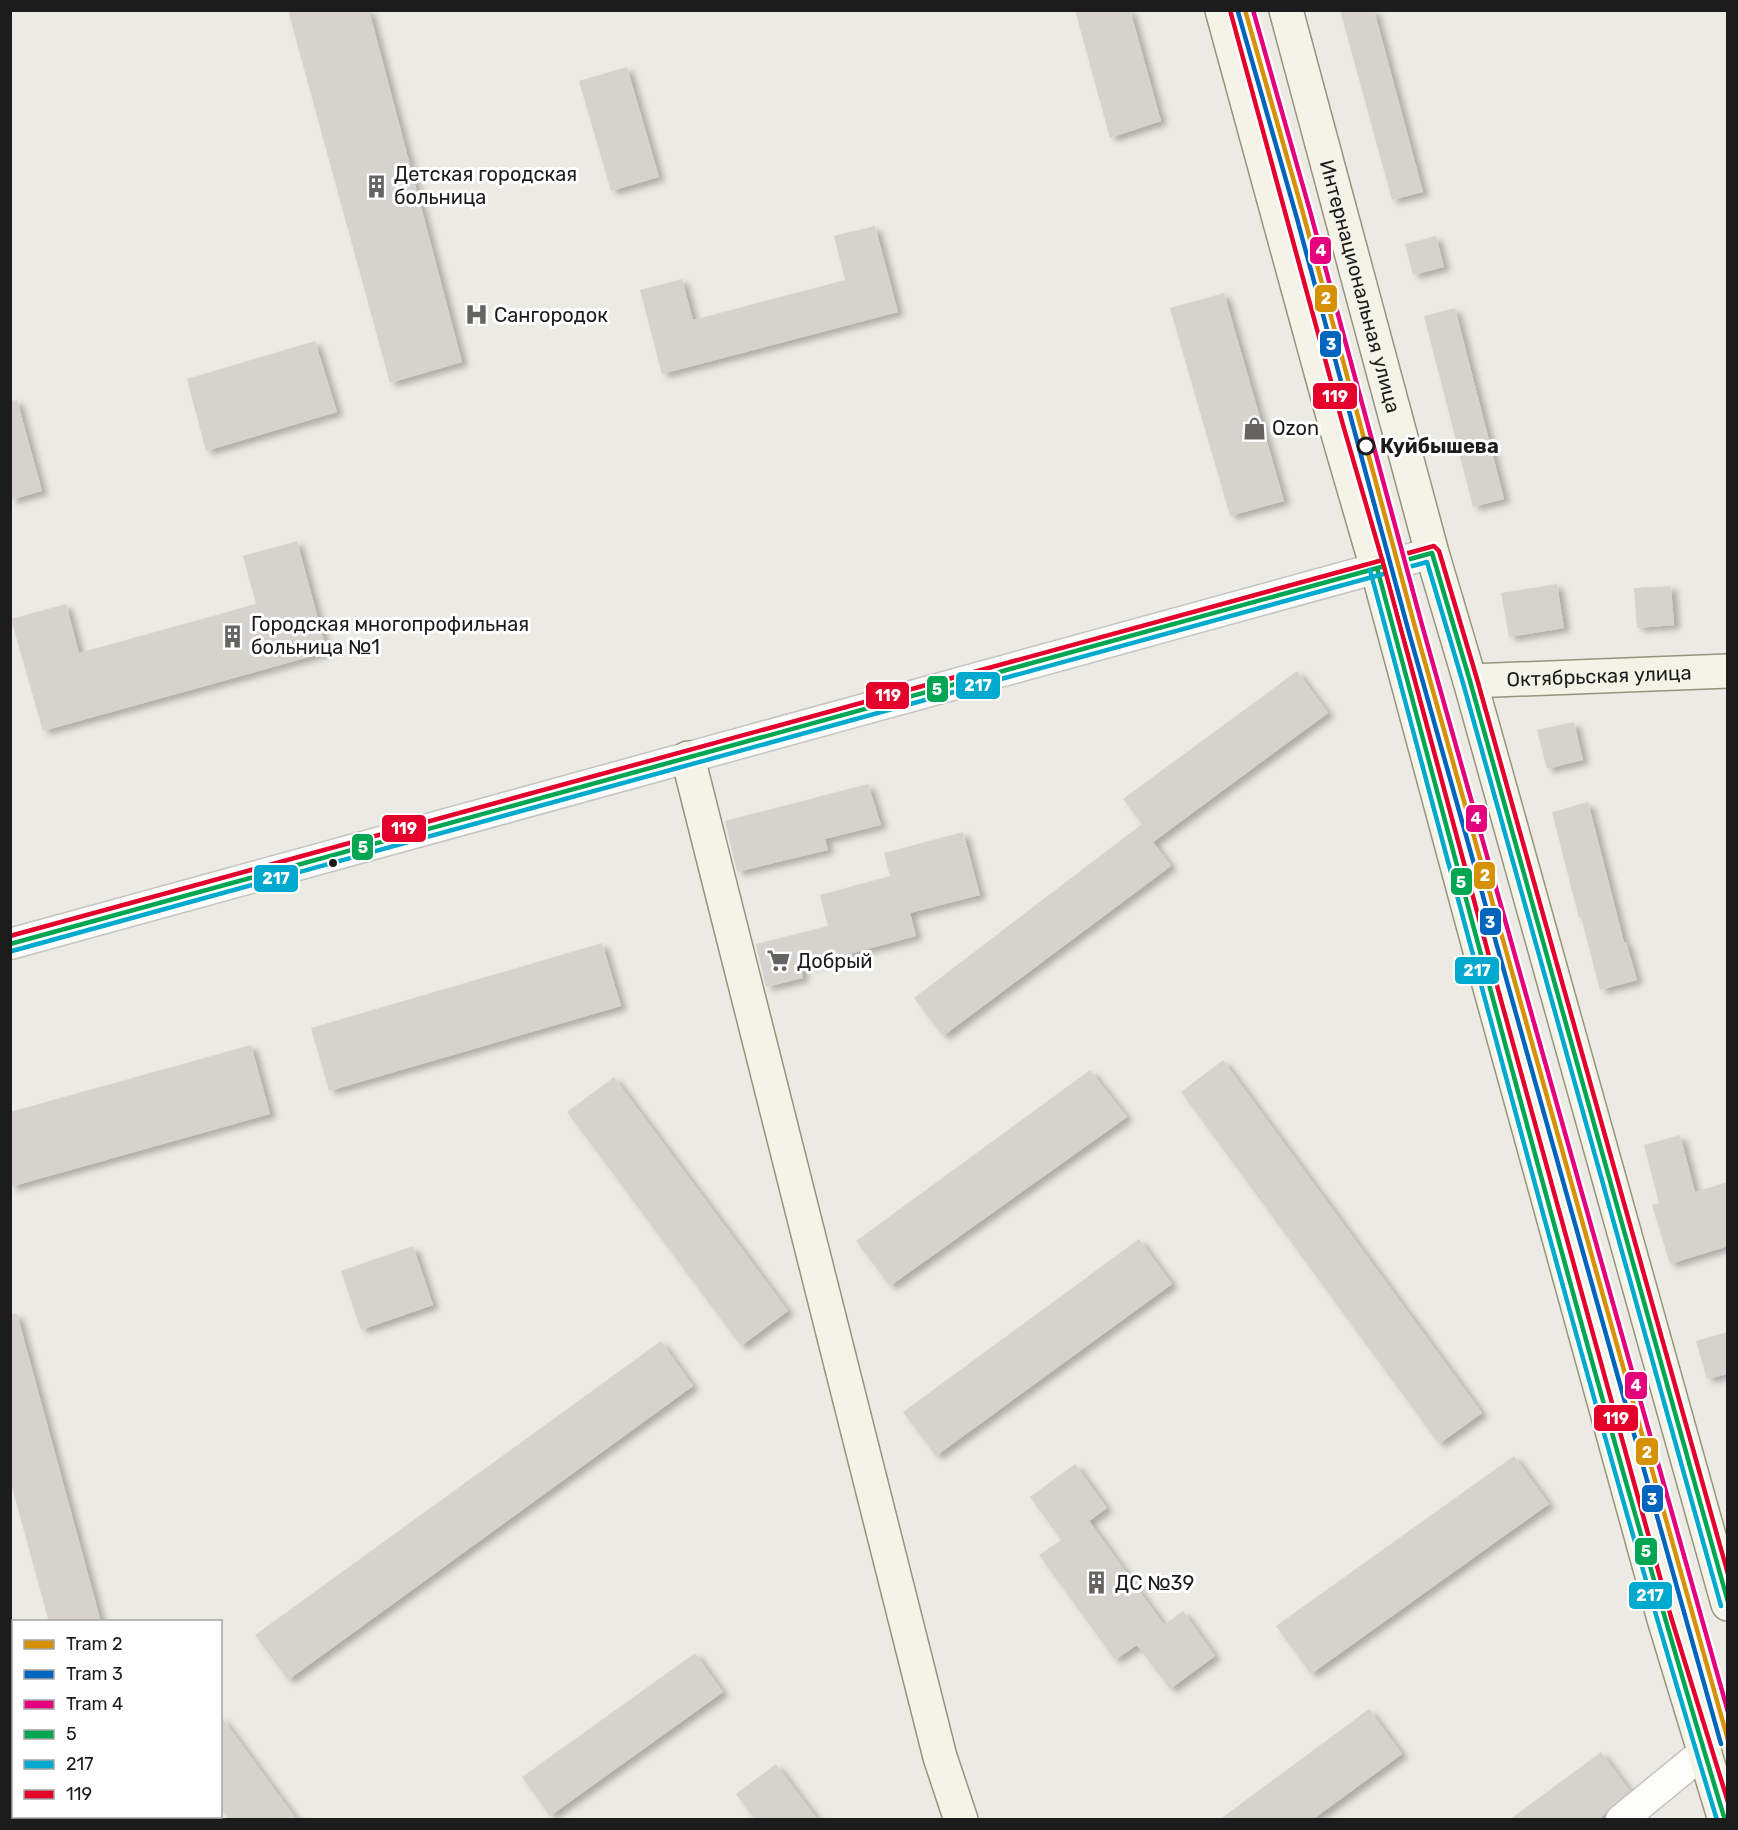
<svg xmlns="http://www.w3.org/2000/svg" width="1738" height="1830" font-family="Rubik,sans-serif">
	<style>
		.building { fill: #d6d3cf; filter: url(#shadow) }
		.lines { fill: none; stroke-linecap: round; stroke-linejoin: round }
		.street-casing { stroke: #c4c3c0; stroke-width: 33 }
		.secondary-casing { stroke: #93957c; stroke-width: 36 }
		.street { stroke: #fcfcfb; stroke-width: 30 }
		.secondary { stroke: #f3f3e8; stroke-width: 33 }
		.bus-1-casing { stroke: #fff; stroke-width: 9 }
		.bus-2-casing { stroke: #fff; stroke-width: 9 }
		.bus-3-casing { stroke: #fff; stroke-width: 9 }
		.bus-1 { stroke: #00a651; stroke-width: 4.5 }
		.bus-2 { stroke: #00a9ce; stroke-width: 4.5 }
		.bus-3 { stroke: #e4002b; stroke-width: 4.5 }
		.tram-1-casing { stroke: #fff; stroke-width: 9 }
		.tram-2-casing { stroke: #fff; stroke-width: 9 }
		.tram-3-casing { stroke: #fff; stroke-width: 9 }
		.tram-1 { stroke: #d69104; stroke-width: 4.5 }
		.tram-2 { stroke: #0065bd; stroke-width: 4.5 }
		.tram-3 { stroke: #e5007d; stroke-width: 4.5 }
		.stop-dot { fill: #fff; stroke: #1c1c1c; stroke-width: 3 }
		.bus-dot { fill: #1c1c1c; stroke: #fff; stroke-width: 2 }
		.labels { text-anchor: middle; stroke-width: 6; stroke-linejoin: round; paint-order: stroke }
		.poi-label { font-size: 20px; fill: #1c1c1c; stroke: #fff; text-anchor: start }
		.street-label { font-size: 20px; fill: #1c1c1c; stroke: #fff }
		.stop-label { font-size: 20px; font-weight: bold; fill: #1c1c1c; stroke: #fff; text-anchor: start }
		.line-badge { stroke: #fff; stroke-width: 2 }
		.badge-label { font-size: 16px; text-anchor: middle; font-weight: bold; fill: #fff }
	</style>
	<defs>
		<filter id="shadow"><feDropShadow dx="6" dy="4" stdDeviation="3" flood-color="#0004"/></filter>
	</defs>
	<rect width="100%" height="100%" fill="#eceae4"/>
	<!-- building -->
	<path class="building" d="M288 10H369L462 362 390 383Z
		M1075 10H1130L1161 121 1110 138Z
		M1340 10H1374L1423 192 1392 200Z
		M627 67 659 177 611 191 579 81Z
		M875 226 898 312 662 374 640 290 682 279 693 320 845 280 834 236Z
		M1436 236 1444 267 1413 275 1405 244Z
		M1224 293 1284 501 1230 516 1170 308Z
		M1455 308 1504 499 1473 507 1424 316Z
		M315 341 337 412 206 451 187 379Z
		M17 400 42 491 10 500V401Z
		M297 541 327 652 43 731 11 619 66 604 79 653 256 604 243 556Z
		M1557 584 1564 628 1509 637 1501 593Z
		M1671 586 1674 625 1637 628 1634 588Z
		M1297 671 1328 713 1153 842 1171 866 943 1036 914 998 1142 824 1123 799Z
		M1574 722 1583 760 1547 769 1537 730Z
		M868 784 881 825 825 839 828 850 737 872 725 821Z
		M1588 802 1624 942H1626L1637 980 1600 990 1581 917 1579 918 1552 812Z
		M963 832 980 895 910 913 916 936 801 967 803 978 766 987 756 944 828 926 820 895 890 876 884 853Z
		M602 943 621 1006 329 1091 311 1028Z
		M251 1045 270 1114 10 1187V1112Z
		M1223 1060 1482 1413 1439 1444 1181 1092Z
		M1090 1070 1127 1117 890 1286 856 1241Z
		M614 1077 788 1311 741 1346 567 1112Z
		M1680 1135 1695 1192 1728 1182V1246L1670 1264 1652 1205 1659 1203 1644 1145Z
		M1139 1239 1172 1284 936 1456 903 1412Z
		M413 1246 433 1305 361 1330 341 1271Z
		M10 1314H17L101 1622H49L10 1480Z
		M1728 1332V1374L1707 1379 1696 1341Z
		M661 1341 693 1386 288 1680 255 1635Z
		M1514 1456 1549 1504 1311 1674 1276 1626Z
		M1075 1464 1107 1508 1089 1521 1164 1625 1183 1611 1215 1656 1170 1689 1137 1645 1115 1660 1039 1555 1061 1540 1030 1497Z
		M695 1653 723 1692 550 1816 522 1777Z
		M1369 1709 1402 1754 1312 1820H1219Z
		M220 1715 297 1820H229L220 1808Z
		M1601 1752 1630 1791 1598 1820H1509Z
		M776 1764 818 1820H755L736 1794Z"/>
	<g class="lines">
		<defs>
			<path id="street" d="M10 944 1432 553
				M1621 1820 1704 1752"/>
			<g id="secondary">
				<path d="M1222 10 1336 427 1377 568 1489 984 1664 1619 1725 1820"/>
				<path id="s1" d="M1286 10 1432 553 1470 681 1728 1604"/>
				<path id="s2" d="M1470 681 1728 671"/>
				<path d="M688 758 940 1757 961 1820"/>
				<path d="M10 1705 14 1712"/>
				<path d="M54 1816 55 1820"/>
			</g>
		</defs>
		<!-- street casing -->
		<use href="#street" class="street-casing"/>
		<!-- secondary casing -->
		<use href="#secondary" class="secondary-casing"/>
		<!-- street -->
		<use href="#street" class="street"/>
		<!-- secondary -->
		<use href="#secondary" class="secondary"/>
		<defs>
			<path id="bus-1" d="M1377 568C1490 986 1599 1405 1725 1820
				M10 944 1432 553 1470 681 1728 1602"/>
			<path id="bus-2" d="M1370 570C1482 987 1591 1406 1717 1820
				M12 951 1427 562 1463 683 1721 1606"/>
			<path id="bus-3" d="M1230 10 1343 425 1384 566 1496 982 1671 1617 1728 1802
				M10 936 1434 546 1439 551 1477 679 1728 1574"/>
		</defs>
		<!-- bus-1 casing -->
		<use href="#bus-1" class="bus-1-casing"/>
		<!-- bus-2 casing -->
		<use href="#bus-2" class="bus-2-casing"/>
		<!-- bus-3 casing -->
		<use href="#bus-3" class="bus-3-casing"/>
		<!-- bus-1 -->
		<use href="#bus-1" class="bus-1"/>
		<!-- bus-2 -->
		<use href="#bus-2" class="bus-2"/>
		<!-- bus-3 -->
		<use href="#bus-3" class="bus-3"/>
		<defs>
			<path id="tram-1" d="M1245 10 1303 213 1415 627 1728 1740"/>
			<path id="tram-2" d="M1238 12 1296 215 1408 629 1721 1744"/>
			<path id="tram-3" d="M1253 10 1310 211 1422 625 1728 1712"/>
		</defs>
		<!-- tram-1 casing -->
		<use href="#tram-1" class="tram-1-casing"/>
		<!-- tram-2 casing -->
		<use href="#tram-2" class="tram-2-casing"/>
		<!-- tram-3 casing -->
		<use href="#tram-3" class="tram-3-casing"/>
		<!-- tram-1 -->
		<use href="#tram-1" class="tram-1"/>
		<!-- tram-2 -->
		<use href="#tram-2" class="tram-2"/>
		<!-- tram-3 -->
		<use href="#tram-3" class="tram-3"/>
	</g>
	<!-- icons -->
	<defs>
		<symbol id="building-bare" viewBox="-9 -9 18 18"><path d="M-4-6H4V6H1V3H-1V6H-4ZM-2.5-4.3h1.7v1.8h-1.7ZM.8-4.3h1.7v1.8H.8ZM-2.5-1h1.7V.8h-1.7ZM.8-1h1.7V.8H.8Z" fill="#656462" stroke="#fff" stroke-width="2.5" paint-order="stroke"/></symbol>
		<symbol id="hospital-bare" viewBox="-9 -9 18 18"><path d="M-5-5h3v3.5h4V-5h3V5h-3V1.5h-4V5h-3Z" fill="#656462" stroke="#fff" stroke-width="2.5" paint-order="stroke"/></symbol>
		<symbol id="shop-bare" viewBox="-9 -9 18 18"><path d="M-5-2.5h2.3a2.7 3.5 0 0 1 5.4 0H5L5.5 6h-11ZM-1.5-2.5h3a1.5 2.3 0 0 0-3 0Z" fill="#656462" stroke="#fff" stroke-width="2.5" paint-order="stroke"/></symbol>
		<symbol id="supermarket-bare" viewBox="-9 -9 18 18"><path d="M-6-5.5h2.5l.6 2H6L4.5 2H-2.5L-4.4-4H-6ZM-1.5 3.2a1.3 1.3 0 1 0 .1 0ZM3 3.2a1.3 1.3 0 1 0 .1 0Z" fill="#656462" stroke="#fff" stroke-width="2.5" paint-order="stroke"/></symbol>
	</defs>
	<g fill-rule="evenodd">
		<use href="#building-bare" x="360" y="170" width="33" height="33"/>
		<use href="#hospital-bare" x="460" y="298" width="33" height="33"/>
		<use href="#shop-bare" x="1238" y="412" width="33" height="33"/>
		<use href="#building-bare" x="216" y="620" width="33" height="33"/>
		<use href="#supermarket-bare" x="762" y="944" width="33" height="33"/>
		<use href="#building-bare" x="1080" y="1566" width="33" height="33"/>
	</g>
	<!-- markers -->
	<circle class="stop-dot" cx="1366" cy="446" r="8"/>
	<circle class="bus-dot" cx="333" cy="863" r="5"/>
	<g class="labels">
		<!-- poi labels -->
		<g class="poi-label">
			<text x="394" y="181">Детская городская<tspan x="394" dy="23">больница</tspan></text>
			<text x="494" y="322">Сангородок</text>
			<text x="1272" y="435">Ozon</text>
			<text x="251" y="631">Городская многопрофильная<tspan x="251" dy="23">больница №1</tspan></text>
			<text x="797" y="968">Добрый</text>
			<text x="1115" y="1590">ДС №39</text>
		</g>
		<!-- street labels -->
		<g class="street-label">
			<text dy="7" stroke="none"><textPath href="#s1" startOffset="286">Интернациональная улица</textPath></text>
			<text dy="7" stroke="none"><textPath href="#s2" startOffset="129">Октябрьская улица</textPath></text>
		</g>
		<!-- stop labels -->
		<g class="stop-label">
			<text x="1380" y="453">Куйбышева</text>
		</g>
	</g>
	<g class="line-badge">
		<rect x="1309" y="236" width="23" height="29" rx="6" fill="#e5007d"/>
		<rect x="1314" y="284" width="24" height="29" rx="6" fill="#d69104"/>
		<rect x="1319" y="330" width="23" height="28" rx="6" fill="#0065bd"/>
		<rect x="1312" y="382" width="46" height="28" rx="6" fill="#e4002b"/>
		<rect x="955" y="671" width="46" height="29" rx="6" fill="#00a9ce"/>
		<rect x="926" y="675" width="23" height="28" rx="6" fill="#00a651"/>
		<rect x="865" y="681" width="45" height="29" rx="6" fill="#e4002b"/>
		<rect x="1465" y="804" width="23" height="29" rx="6" fill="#e5007d"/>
		<rect x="381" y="814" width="46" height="29" rx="6" fill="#e4002b"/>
		<rect x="351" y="833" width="23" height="28" rx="6" fill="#00a651"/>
		<rect x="1473" y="861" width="23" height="29" rx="6" fill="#d69104"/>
		<rect x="253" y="864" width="46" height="29" rx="6" fill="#00a9ce"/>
		<rect x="1450" y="867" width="23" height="29" rx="6" fill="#00a651"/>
		<rect x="1479" y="907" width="23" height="29" rx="6" fill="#0065bd"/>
		<rect x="1454" y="956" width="46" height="29" rx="6" fill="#00a9ce"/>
		<rect x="1624" y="1371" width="24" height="29" rx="6" fill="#e5007d"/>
		<rect x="1593" y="1404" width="46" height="28" rx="6" fill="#e4002b"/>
		<rect x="1635" y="1437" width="24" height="29" rx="6" fill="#d69104"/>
		<rect x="1641" y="1484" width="23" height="29" rx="6" fill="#0065bd"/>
		<rect x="1634" y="1537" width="24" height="29" rx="6" fill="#00a651"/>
		<rect x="1628" y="1581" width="45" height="29" rx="6" fill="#00a9ce"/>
	</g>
	<g class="badge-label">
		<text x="1321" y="256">4</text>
		<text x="1326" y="304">2</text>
		<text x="1331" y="350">3</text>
		<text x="1335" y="402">119</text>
		<text x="978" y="691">217</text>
		<text x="937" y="695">5</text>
		<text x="888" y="701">119</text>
		<text x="1476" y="824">4</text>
		<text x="404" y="834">119</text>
		<text x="363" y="853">5</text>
		<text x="1485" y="881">2</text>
		<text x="276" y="884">217</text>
		<text x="1461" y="888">5</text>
		<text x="1490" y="928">3</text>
		<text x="1477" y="976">217</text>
		<text x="1636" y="1391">4</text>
		<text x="1616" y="1424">119</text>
		<text x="1647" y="1458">2</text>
		<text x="1652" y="1505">3</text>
		<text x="1646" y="1557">5</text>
		<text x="1650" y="1601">217</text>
	</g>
	<!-- border -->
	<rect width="1738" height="1830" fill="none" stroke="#1c1c1c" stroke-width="24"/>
	<!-- legend -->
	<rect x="12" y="1620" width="210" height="198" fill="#ffffff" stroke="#a4a4a4" stroke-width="1.5"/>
	<rect x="24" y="1640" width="30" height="9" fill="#d69104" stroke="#a4a4a4" stroke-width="1.5"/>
	<text x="66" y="1650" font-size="18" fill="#1c1c1c">Tram 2</text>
	<rect x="24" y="1670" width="30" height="9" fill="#0065bd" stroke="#a4a4a4" stroke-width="1.5"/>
	<text x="66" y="1680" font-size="18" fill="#1c1c1c">Tram 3</text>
	<rect x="24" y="1700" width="30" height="9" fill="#e5007d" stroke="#a4a4a4" stroke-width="1.5"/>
	<text x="66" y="1710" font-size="18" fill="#1c1c1c">Tram 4</text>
	<rect x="24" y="1730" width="30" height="9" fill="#00a651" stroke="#a4a4a4" stroke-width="1.5"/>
	<text x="66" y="1740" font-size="18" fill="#1c1c1c">5</text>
	<rect x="24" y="1760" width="30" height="9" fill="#00a9ce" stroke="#a4a4a4" stroke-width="1.5"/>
	<text x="66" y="1770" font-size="18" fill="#1c1c1c">217</text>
	<rect x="24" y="1790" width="30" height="9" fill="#e4002b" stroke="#a4a4a4" stroke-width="1.5"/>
	<text x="66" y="1800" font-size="18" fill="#1c1c1c">119</text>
</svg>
